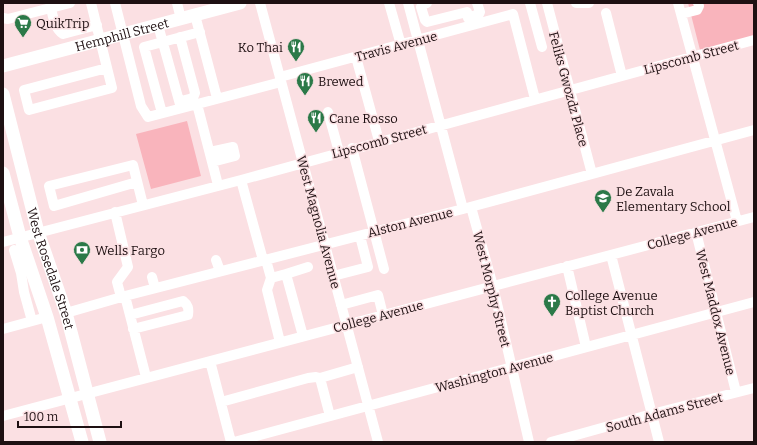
<svg xmlns="http://www.w3.org/2000/svg" width="757" height="445" font-family="Bitter,serif">
	<style>
		.green { fill: #f9b4bc }
		.lines { fill: none; stroke-linecap: round; stroke-linejoin: round }
		.minor { stroke: #fff; stroke-width: 10 }
		.major { stroke: #fff; stroke-width: 13 }
		.labels { text-anchor: middle; stroke-width: 3; stroke-linejoin: round; paint-order: stroke }
		.poi-label { font-size: 13px; fill: #1e1012; stroke: #fbe0e3; text-anchor: start }
		.street-label { font-size: 13px; fill: #1e1012; stroke: #fbe0e3 }
	</style>
	<rect width="100%" height="100%" fill="#fbe0e3"/>
	<!-- green -->
	<path class="green" d="M688 3H754V36L700 50Z
		M187 121 201 176 151 189 136 134Z"/>
	<g class="lines">
		<!-- minor -->
		<path class="minor" d="M91 3C98 31 105 60 112 88L29 110 24 90 107 68
			M115 3 141 106 148 117 281 82
			M177 3 181 19
			M260 3 378 442
			M389 3 401 45
			M408 3 463 209
			M427 3 424 4 421 7 425 20 427 22 467 12
			M530 3 542 47
			M547 3 592 174
			M576 3H589
			M678 3 737 221
			M51 8C53 17 55 29 63 34L97 25
			M606 13 622 76
			M681 14 697 10 699 6 698 3
			M195 15 217 98
			M3 18 8 19 70 3
			M468 18 479 14 480 12 477 3
			M158 25 181 108
			M180 37 195 93 193 98 181 101
			M356 57 379 141
			M280 77 513 14 535 99
			M197 104 218 185
			M328 112 339 152
			M162 113 144 47 200 32
			M352 148 384 269
			M210 152 233 147 235 156 212 162
			M241 180 263 260
			M137 182 54 206 49 186 133 165 143 205
			M471 207 493 286 529 442
			M115 212 128 267 117 282 121 297
			M696 232 736 392
			M3 242 241 180 754 40
			M14 250 21 273 27 271
			M611 255 659 442
			M216 260 220 271
			M266 260 271 278 267 290 280 342
			M567 266 586 347
			M21 273 24 292 32 321
			M286 274 308 267
			M333 276 368 267 360 236
			M152 277 155 288
			M271 278 286 274 303 336
			M125 296 146 377
			M341 305 378 295 383 315
			M66 313 125 296 463 209 754 130
			M130 315 183 301C188 305 189 308 188 315L133 329
			M3 329 47 317
			M210 361 231 442
			M221 402 308 378 316 377 320 378
			M3 416 754 217
			M330 416 320 378 358 367
			M234 442 754 302
			M551 442 652 414 754 388"/>
		<!-- major -->
		<g class="major">
			<path id="s1" d="M3 66 240 3"/>
			<path id="s2" d="M3 94 38 232 66 313 100 442"/>
			<path d="M3 173 20 237 47 317 82 442"/>
		</g>
	</g>
	<!-- icons -->
	<defs>
		<symbol id="supermarket-pin" viewBox="-11 -11 22 30"><path d="M0 17L-7.5 6A9.5 9.5 0 1 1 7.5 6Z" fill="#2b7948" stroke="#fbe0e3"/><path d="M-6-5.5h2.5l.6 2H6L4.5 2H-2.5L-4.4-4H-6ZM-1.5 3.2a1.3 1.3 0 1 0 .1 0ZM3 3.2a1.3 1.3 0 1 0 .1 0Z" fill="#fff"/></symbol>
		<symbol id="restaurant-pin" viewBox="-11 -11 22 30"><path d="M0 17L-7.5 6A9.5 9.5 0 1 1 7.5 6Z" fill="#2b7948" stroke="#fbe0e3"/><path d="M-5-6h1v4h1v-4h1v4h1v-4h1v5L-1.5 .5V6h-2V.5L-5-1ZM5-6V6H3V1.5H1.5Q1.5-4 5-6Z" fill="#fff"/></symbol>
		<symbol id="school-pin" viewBox="-11 -11 22 30"><path d="M0 17L-7.5 6A9.5 9.5 0 1 1 7.5 6Z" fill="#2b7948" stroke="#fbe0e3"/><path d="M0-5L7-2L0 1L-7-2ZM-4 1L0 2.5L4 1V4Q0 6-4 4Z" fill="#fff"/></symbol>
		<symbol id="bank-pin" viewBox="-11 -11 22 30"><path d="M0 17L-7.5 6A9.5 9.5 0 1 1 7.5 6Z" fill="#2b7948" stroke="#fbe0e3"/><path d="M-6-4H6V4H-6ZM0-2.3a2.3 2.3 0 1 0 0 4.6a2.3 2.3 0 1 0 0-4.6Z" fill="#fff"/></symbol>
		<symbol id="church-pin" viewBox="-11 -11 22 30"><path d="M0 17L-7.5 6A9.5 9.5 0 1 1 7.5 6Z" fill="#2b7948" stroke="#fbe0e3"/><path d="M-1.2-6h2.4v3.5h3.3v2.4h-3.3V6h-2.4V-.1h-3.3v-2.4h3.3Z" fill="#fff"/></symbol>
	</defs>
	<g fill-rule="evenodd">
		<use href="#supermarket-pin" x="13" y="13" width="20" height="27"/>
		<use href="#restaurant-pin" x="286" y="37" width="20" height="27"/>
		<use href="#restaurant-pin" x="295" y="71" width="20" height="27"/>
		<use href="#restaurant-pin" x="306" y="108" width="20" height="27"/>
		<use href="#school-pin" x="593" y="188" width="20" height="27"/>
		<use href="#bank-pin" x="72" y="240" width="20" height="27"/>
		<use href="#church-pin" x="542" y="292" width="20" height="27"/>
	</g>
	<g class="labels">
		<!-- poi labels -->
		<g class="poi-label">
			<text x="36" y="28">QuikTrip</text>
			<text x="283" y="52" text-anchor="end">Ko Thai</text>
			<text x="318" y="86">Brewed</text>
			<text x="329" y="123">Cane Rosso</text>
			<text x="616" y="196">De Zavala<tspan x="616" dy="15">Elementary School</tspan></text>
			<text x="95" y="255">Wells Fargo</text>
			<text x="565" y="300">College Avenue<tspan x="565" dy="15">Baptist Church</tspan></text>
		</g>
		<!-- street labels -->
		<g class="street-label">
			<text dy="5" stroke="none"><textPath href="#s1" startOffset="123">Hemphill Street</textPath></text>
			<text transform="translate(396 46) rotate(-15)" y="5">Travis Avenue</text>
			<text transform="translate(691 57) rotate(-15)" y="5">Lipscomb Street</text>
			<text transform="translate(569 89) rotate(75)" y="5">Feliks Gwozdz Place</text>
			<text transform="translate(379 141) rotate(-15)" y="5">Lipscomb Street</text>
			<text transform="translate(319 222) rotate(75)" y="5">West Magnolia Avenue</text>
			<text transform="translate(410 222) rotate(-14)" y="5">Alston Avenue</text>
			<text transform="translate(692 233) rotate(-15)" y="5">College Avenue</text>
			<text dy="5" stroke="none"><textPath href="#s2" startOffset="181">West Rosedale Street</textPath></text>
			<text transform="translate(492 289) rotate(76)" y="5">West Morphy Street</text>
			<text transform="translate(716 312) rotate(76)" y="5">West Maddox Avenue</text>
			<text transform="translate(378 316) rotate(-15)" y="5">College Avenue</text>
			<text transform="translate(494 372) rotate(-15)" y="5">Washington Avenue</text>
			<text transform="translate(664 412) rotate(-15)" y="5">South Adams Street</text>
		</g>
	</g>
	<!-- border -->
	<rect width="757" height="445" fill="none" stroke="#1e1012" stroke-width="8"/>
	<!-- scale -->
	<path d="M18 421v6h103v-6" fill="none" stroke="#1e1012" stroke-width="2"/>
	<text x="24" y="421" font-size="12" fill="#1e1012" stroke="#fbe0e3" stroke-width="3" paint-order="stroke">100 m</text>
</svg>
